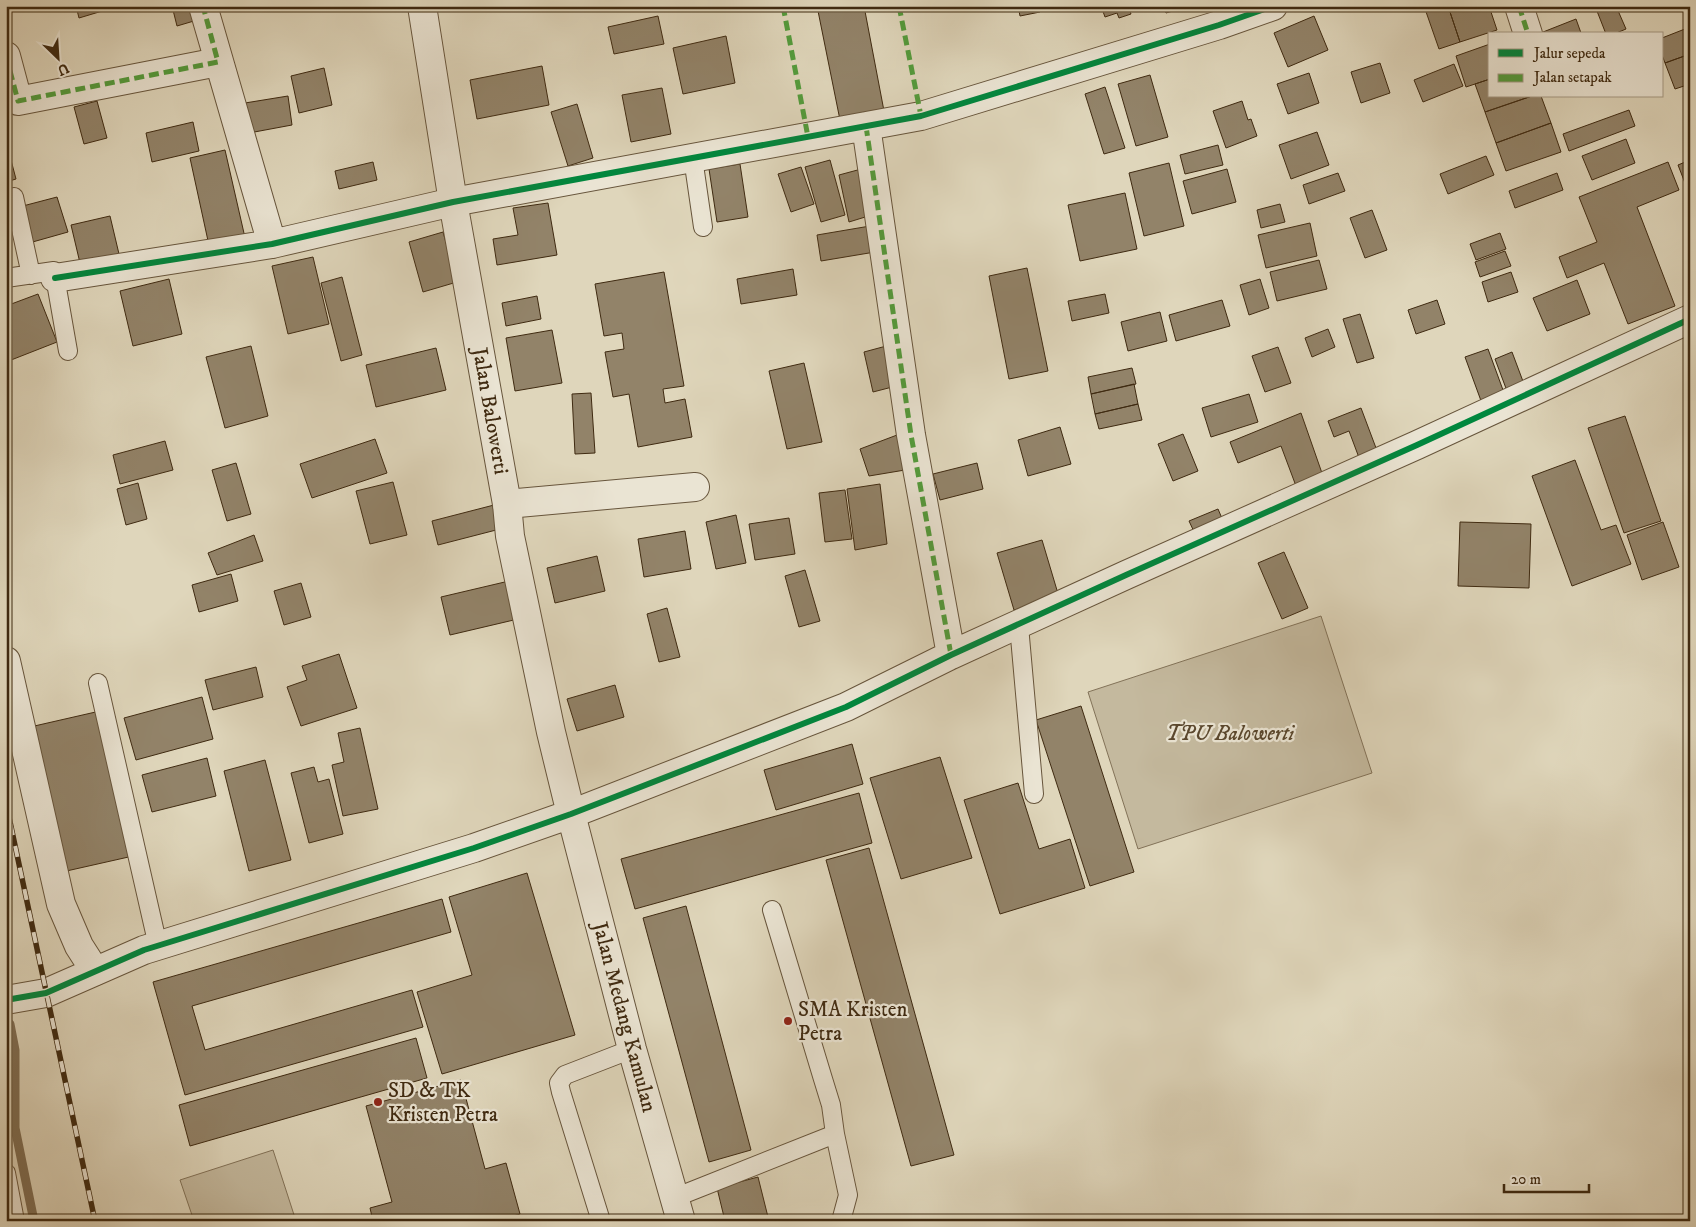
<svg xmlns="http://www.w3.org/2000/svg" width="1696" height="1227" font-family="'IM FELL DW Pica',serif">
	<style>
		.green { fill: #c4b99e; stroke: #827258 }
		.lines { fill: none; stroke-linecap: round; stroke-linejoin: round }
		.stream { stroke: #7f6e54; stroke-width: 9 }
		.building { fill: #928369; stroke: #3f2a11 }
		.service-casing { stroke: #67553c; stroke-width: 20 }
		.minor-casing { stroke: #67553c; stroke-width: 30 }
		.tertiary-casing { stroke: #67553c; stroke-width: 30 }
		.service { stroke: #eae4d3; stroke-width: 18 }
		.minor { stroke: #eae4d3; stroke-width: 28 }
		.tertiary { stroke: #eae4d3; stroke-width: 28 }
		.rail-casing { stroke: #3f2a11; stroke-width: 5.5 }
		.rail { stroke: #eae4d3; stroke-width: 4; stroke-dasharray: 11; stroke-linecap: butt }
		.quiet { stroke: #539c3c; stroke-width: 5; stroke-dasharray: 10 5; stroke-linecap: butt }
		.cycleway-casing { stroke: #eae4d3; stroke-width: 9 }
		.cycleway { stroke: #00873e; stroke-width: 6 }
		.poi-dot { fill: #8f2418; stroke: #eae4d3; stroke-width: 2 }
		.labels { text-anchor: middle; stroke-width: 4.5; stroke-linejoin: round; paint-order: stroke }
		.street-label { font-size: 21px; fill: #3f2a11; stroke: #eae4d3 }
		.park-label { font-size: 21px; font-style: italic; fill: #5a472d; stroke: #eae4d3 }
		.poi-label { font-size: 21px; fill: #3f2a11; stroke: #eae4d3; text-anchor: start }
	</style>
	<rect width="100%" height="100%" fill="#dfd6bb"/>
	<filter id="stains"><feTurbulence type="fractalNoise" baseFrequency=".004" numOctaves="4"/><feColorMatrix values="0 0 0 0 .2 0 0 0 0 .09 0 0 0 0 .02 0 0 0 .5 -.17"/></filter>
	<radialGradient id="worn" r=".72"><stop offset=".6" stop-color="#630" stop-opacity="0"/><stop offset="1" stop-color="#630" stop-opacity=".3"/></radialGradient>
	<!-- green -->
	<path class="green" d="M1321 616 1372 773 1138 849 1088 692Z
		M273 1150 296 1221H194L180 1180Z"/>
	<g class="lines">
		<!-- stream -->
		<path class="stream" d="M10 1024 15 1050V1128L34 1221"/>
	</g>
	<!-- building -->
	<path class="building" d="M76 6H119L79 18Z
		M172 6H201L204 18 177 26Z
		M817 6H864L884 111 840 120Z
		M1018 6H1038L1040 12 1020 16Z
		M1101 6H1128L1131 14 1119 18 1117 13 1105 17Z
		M1163 6H1186V7L1166 13Z
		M1424 6H1448L1460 42 1439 49Z
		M1448 6H1489L1497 30 1460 42Z
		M1595 6H1616L1626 29 1614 34H1606Z
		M658 16 664 44 614 54 608 27Z
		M1314 16 1328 50 1288 67 1274 33Z
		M1576 19 1581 33 1538 34Z
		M1690 27V54L1665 63 1662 55V38Z
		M726 36 735 83 683 94 673 48Z
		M1490 44V79L1466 87 1456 56Z
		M1690 54V84L1675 89 1665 63Z
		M1380 63 1390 93 1361 103 1351 72Z
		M1454 64 1463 86 1423 102 1414 80Z
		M542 66 549 105 477 119 470 80Z
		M324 68 332 105 299 113 291 76Z
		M1309 73 1319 103 1288 114 1277 84Z
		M1150 75 1168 137 1136 146 1118 84Z
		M1490 79V96H1532L1485 112 1475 84Z
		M1105 87 1125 148 1104 154 1085 94Z
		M662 88 671 134 631 142 622 95Z
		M288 96 292 125 249 133 245 103Z
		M1532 96H1541L1551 123 1496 143 1485 112Z
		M97 101 107 138 84 144 74 107Z
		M1242 101 1248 120 1251 119 1257 136 1226 148 1213 111Z
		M577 104 593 158 568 166 551 112Z
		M1629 110 1635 126 1569 151 1563 134Z
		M193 122 199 151 152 162 146 133Z
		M1551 123 1561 152 1506 171 1496 143Z
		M1317 132 1329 165 1291 179 1279 145Z
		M1626 139 1635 163 1592 180 1582 156Z
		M7 145 16 179 6 182V145Z
		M1218 145 1223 165 1185 174 1180 155Z
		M225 150 246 242 210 250 190 158Z
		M1486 156 1494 175 1448 194 1440 174Z
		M830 160 845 215 821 222 805 167Z
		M1690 160V196L1678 165Z
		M373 162 377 180 339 189 335 171Z
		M1668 162 1679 190 1637 207 1675 306 1628 324 1604 263 1567 278 1559 257 1597 242 1579 197Z
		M1169 163 1184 226 1144 236 1129 173Z
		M740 164 748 217 717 222 709 169Z
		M801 167 814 204 791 212 778 174Z
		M865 168 875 214 849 222 839 175Z
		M1227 169 1236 202 1192 214 1183 181Z
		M1338 173 1345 191 1309 204 1303 185Z
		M1557 173 1563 190 1515 208 1509 191Z
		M1125 193 1137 249 1080 261 1068 205Z
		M57 197 68 232 29 243 19 207Z
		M548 203 557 255 497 265 493 239 518 235 513 208Z
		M1280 204 1285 222 1261 228 1257 210Z
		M1372 210 1387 250 1365 258 1350 218Z
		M110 216 119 254 80 263 71 225Z
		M1310 223 1317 256 1266 268 1258 235Z
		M876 225 881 251 821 261 817 235Z
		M443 232 457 282 423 292 409 242Z
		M1500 233 1506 249 1476 260 1470 244Z
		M1505 251 1511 266 1480 277 1475 262Z
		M313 257 329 324 288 334 272 266Z
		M1319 260 1327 289 1277 301 1270 272Z
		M1027 268 1048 371 1009 379 989 276Z
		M793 269 797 295 741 304 737 279Z
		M664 272 684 386 663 389 665 403 685 399 692 437 638 447 629 394 613 397 605 352 624 349 622 333 604 336 595 284Z
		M1511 272 1518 292 1488 302 1482 282Z
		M342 277 362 355 341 361 321 283Z
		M169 279 182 334 133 346 120 291Z
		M1260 279 1269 308 1249 315 1240 285Z
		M1577 280 1590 314 1547 331 1533 298Z
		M38 294 57 342 6 362V306Z
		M1105 294 1109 313 1072 321 1068 301Z
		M537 296 541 319 506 326 502 303Z
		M1222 300 1230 326 1176 341 1169 315Z
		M1437 300 1445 324 1416 334 1408 310Z
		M1160 312 1167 341 1128 351 1121 322Z
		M1360 314 1374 358 1357 363 1343 319Z
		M1328 329 1335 347 1312 357 1305 338Z
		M552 330 562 383 515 391 506 338Z
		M890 345 900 385 873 392 864 352Z
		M251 346 268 416 225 428 206 357Z
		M1278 347 1291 383 1265 392 1252 356Z
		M436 348 446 390 376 407 366 365Z
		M1488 349 1507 401 1484 409 1465 357Z
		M1512 352 1527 392 1510 399 1495 359Z
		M804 363 822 442 787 449 769 371Z
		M1132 368 1136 384 1091 394 1088 377Z
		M1134 384 1138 404 1095 414 1091 394Z
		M591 393 595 453 575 454 572 394Z
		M1249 394 1258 422 1211 437 1202 408Z
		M1138 404 1142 420 1099 429 1095 414Z
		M1361 408 1379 456 1361 463 1349 431 1334 437 1328 421Z
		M1301 413 1323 476 1296 486 1281 446 1238 463 1230 442Z
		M1625 416 1661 521 1624 533 1588 428Z
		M1060 427 1071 464 1028 476 1018 440Z
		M905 432 911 469 869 476 860 449Z
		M1183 434 1198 471 1173 481 1158 444Z
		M375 439 387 473 312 498 300 464Z
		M165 441 173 470 120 484 113 455Z
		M1575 460 1601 530 1616 525 1631 564 1572 586 1532 476Z
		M236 463 251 514 227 521 212 470Z
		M977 463 983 489 940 500 933 474Z
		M393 482 407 535 370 544 356 491Z
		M138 483 147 519 126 525 117 489Z
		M880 484 887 544 855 550 847 489Z
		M845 490 852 539 825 542 819 493Z
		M494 505 500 529 438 545 432 521Z
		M1218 509 1224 523 1196 536 1189 521Z
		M736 515 746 563 716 569 706 522Z
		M789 518 795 554 755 560 749 524Z
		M1460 522 1531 524 1529 588 1458 586Z
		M1663 522 1679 567 1642 580 1627 535Z
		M685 531 691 569 644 577 638 539Z
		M254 535 263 561 217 575 208 553Z
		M1042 540 1059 597 1014 610 997 553Z
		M1284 552 1308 608 1282 619 1258 563Z
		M597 556 605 591 555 603 547 568Z
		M805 570 820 621 799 627 785 576Z
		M231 574 238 601 199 612 192 585Z
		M509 581 518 619 450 635 441 597Z
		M301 583 311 617 284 625 274 591Z
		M667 608 680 657 659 662 647 614Z
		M339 654 357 708 301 726 287 687 307 680 302 666Z
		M256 667 263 697 213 710 205 680Z
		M615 685 624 717 577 731 567 699Z
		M202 697 213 739 136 760 124 718Z
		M1081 706 1134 872 1090 886 1036 720Z
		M100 711 133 856 62 872 30 727Z
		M360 728 378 809 343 816 332 765 344 762 338 733Z
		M852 744 863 784 776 810 764 770Z
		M940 757 972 858 901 879 870 778Z
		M207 758 216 796 152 812 142 775Z
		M265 760 291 860 249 871 224 771Z
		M314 767 318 782 329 779 343 834 309 843 291 773Z
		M1018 783 1039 849 1070 839 1085 888 1000 914 964 800Z
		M859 793 872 843 635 909 621 859Z
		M869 848 954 1155 911 1166 826 860Z
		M527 873 575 1035 442 1074 417 992 472 975 449 897Z
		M442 899 451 932 192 1006 205 1050 412 990 423 1027 185 1095 153 982Z
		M686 906 751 1150 709 1162 643 918Z
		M416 1038 427 1078 190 1146 179 1105Z
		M461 1080 485 1169 506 1163 520 1214 496 1221H373L370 1208 392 1202 366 1106Z
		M758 1177 769 1221H725L717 1188Z"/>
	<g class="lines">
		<defs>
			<path id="service" d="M693 158 703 227
				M14 197 31 275
				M6 278 54 271 68 351
				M1019 626 1034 794
				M98 683 158 946
				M835 1134 848 1195 841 1221
				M6 1173 15 1221
				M674 1198 835 1134 831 1105 823 1079 772 910
				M601 1221 561 1092 559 1083 565 1075 632 1049"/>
			<path id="minor" d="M203 6 272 244
				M1519 6 1528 34
				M6 56 18 101 218 62
				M866 126 911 435 951 655
				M55 278 272 244 453 202 921 116 1219 25 1273 6
				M507 504 695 487
				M6 661 61 904 79 946 95 971
				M571 814 846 707 951 655 1126 575 1417 445 1690 319"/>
			<path id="tertiary" d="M422 6 453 202 507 504 510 536 551 732 571 814 632 1049 681 1221
				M6 1000 46 993 144 950 474 848 571 814"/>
		</defs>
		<!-- service casing -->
		<use href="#service" class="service-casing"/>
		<!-- minor casing -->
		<use href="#minor" class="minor-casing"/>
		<!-- tertiary casing -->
		<use href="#tertiary" class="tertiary-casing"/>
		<!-- service -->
		<use href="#service" class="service"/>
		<!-- minor -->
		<use href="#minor" class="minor"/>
		<!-- tertiary -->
		<use href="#tertiary" class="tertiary"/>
		<defs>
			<path id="rail" d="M6 803 95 1221"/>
		</defs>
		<!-- rail casing -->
		<use href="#rail" class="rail-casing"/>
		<!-- rail -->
		<use href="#rail" class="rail"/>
		<!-- quiet -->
		<path class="quiet" d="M783 6 808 137
			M899 6 921 116
			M1519 6 1528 34
			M6 56 18 101 218 62 203 6
			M866 126 911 435 951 655"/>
		<defs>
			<path id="cycleway" d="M55 278 272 244 453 202 921 116 1219 25 1273 6
				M6 1000 46 993 144 950 474 848 571 814 846 707 951 655 1126 575 1417 445 1690 319"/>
		</defs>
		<!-- cycleway casing -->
		<use href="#cycleway" class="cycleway-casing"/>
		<!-- cycleway -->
		<use href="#cycleway" class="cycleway"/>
	</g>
	<!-- markers -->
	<g class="poi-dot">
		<circle cx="788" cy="1021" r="5"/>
		<circle cx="378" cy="1102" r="5"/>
	</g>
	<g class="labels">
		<!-- street labels -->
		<g class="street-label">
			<text transform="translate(491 411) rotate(80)" y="7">Jalan Balowerti</text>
			<text transform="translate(625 1017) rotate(75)" y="7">Jalan Medang Kamulan</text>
		</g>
		<!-- park labels -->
		<g class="park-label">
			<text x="1230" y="740">TPU Balowerti</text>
		</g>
		<!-- poi labels -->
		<g class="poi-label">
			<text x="798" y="1016">SMA Kristen<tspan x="798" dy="24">Petra</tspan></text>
			<text x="388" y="1097">SD &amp; TK<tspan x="388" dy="24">Kristen Petra</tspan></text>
		</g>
	</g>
	<!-- margin -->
	<rect width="1696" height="1227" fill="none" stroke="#dfd6bb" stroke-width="25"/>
	<rect x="8" y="8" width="1681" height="1212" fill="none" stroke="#3f2a11" stroke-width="2.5"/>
	<rect x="12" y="12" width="1671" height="1202" fill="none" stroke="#3f2a11"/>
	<!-- legend -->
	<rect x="1488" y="32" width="175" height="65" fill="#eae4d3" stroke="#a69a85"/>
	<rect x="1498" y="49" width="25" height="8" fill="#00873e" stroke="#a69a85"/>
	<text x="1534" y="58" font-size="15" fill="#3f2a11">Jalur sepeda</text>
	<rect x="1498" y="74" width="25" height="8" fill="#539c3c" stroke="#a69a85"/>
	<text x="1534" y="82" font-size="15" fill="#3f2a11">Jalan setapak</text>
	<!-- north arrow -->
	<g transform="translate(58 58) rotate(155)" stroke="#eae4d3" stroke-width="4" paint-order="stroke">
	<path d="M0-4L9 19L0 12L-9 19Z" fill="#3f2a11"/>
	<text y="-8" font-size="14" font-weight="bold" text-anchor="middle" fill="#3f2a11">U</text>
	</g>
	<!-- scale -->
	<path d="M1504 1184v8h85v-8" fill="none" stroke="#3f2a11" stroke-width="2.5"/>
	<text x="1511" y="1184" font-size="15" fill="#3f2a11" stroke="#eae4d3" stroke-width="4" paint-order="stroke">20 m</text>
	<rect width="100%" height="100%" filter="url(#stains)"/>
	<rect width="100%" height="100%" fill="url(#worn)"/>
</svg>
